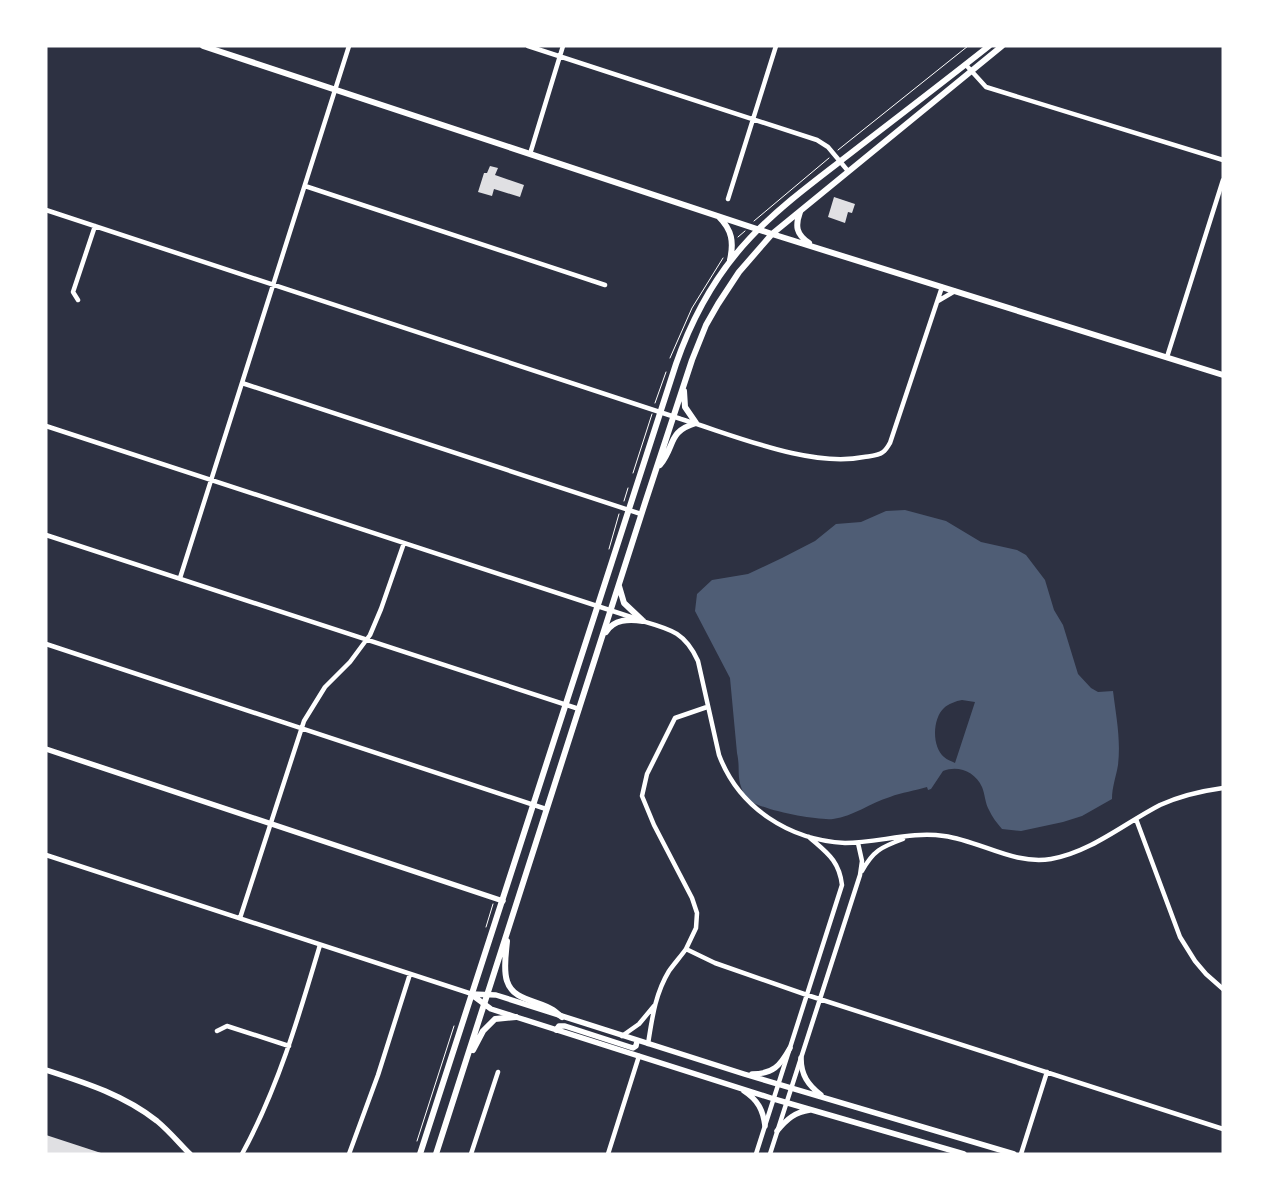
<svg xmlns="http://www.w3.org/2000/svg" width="1269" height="1200" font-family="'Work Sans',sans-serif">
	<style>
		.water { fill: #4f5d75; fill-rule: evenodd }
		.building { fill: #e0e0e3 }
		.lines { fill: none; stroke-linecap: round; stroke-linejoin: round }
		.path { stroke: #fff; stroke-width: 1 }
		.minor { stroke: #fff; stroke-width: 4.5 }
		.tertiary { stroke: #fff; stroke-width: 5.5 }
		.secondary { stroke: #fff; stroke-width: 6 }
	</style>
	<rect width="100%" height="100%" fill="#2d3142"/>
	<!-- water -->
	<path class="water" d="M905 510 946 521 981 542 1017 550 1026 555 1045 580 1054 610 1063 625 1078 674 1091 688 1098 692 1113 691C1116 716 1121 739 1118 765 1116 777 1112 787 1112 799L1082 816 1063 822 1021 831 1002 829C997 823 992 817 989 810 985 803 985 794 982 787 975 772 959 765 943 771L931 789 928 790 927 787C915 791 902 792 890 797 870 803 854 816 833 819 818 821 753 809 746 797 735 779 741 771 737 753L730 678 695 611 697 594 712 580 748 574 782 558 815 541 836 524 861 522 886 511ZM962 700 975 702 955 763C952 761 947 760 944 757 932 747 932 719 944 708 948 704 956 701 962 700Z"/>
	<!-- building -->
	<path class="building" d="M490 166 498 168 495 175 524 185 520 197 494 189 492 196 478 192 484 173H487Z
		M834 197 855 204 852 213 848 212 845 223 828 217Z
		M46 1135 101 1153V1154H46Z"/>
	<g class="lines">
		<!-- path -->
		<path class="path" d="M838 150 968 46
			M754 221 829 158
			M738 237 745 231
			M670 358 692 308 723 258
			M655 403 666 372
			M633 473 652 414
			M624 501 628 488
			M609 549 619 514
			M486 927 493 904
			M417 1141 454 1026"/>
		<!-- minor -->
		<path class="minor" d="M528 46 817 140 828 147 848 171
			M966 65 986 87 1223 160
			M530 154 563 46
			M305 186 605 285
			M728 199 776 46
			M46 210 681 419C734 435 810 468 864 457 870 456 878 456 883 452 886 450 888 446 890 443L942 287
			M78 300 73 292 95 226
			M938 301 955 291
			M1167 357 1223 180
			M242 383 641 514
			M46 426 634 618
			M46 535 579 709
			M180 578 349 46
			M642 621C670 629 685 632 698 661L719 755C739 808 789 840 845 843 878 843 911 831 944 836 981 841 1013 865 1051 859 1091 852 1125 823 1160 805 1180 796 1201 791 1223 788
			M46 644 546 809
			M707 707 675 718 647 774 642 796 654 825 692 898 697 913 696 928 686 949 715 963 807 995 1223 1129
			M1136 819 1180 937 1195 961 1206 974 1223 989
			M46 855 472 994
			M862 871C873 851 881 847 903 839
			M240 918 304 721 325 687 350 662 370 635 381 609 404 543
			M217 1031 227 1026 289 1046
			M622 1036 639 1024 654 1006
			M648 1044C652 1019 655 994 669 971 674 964 681 956 686 949
			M242 1154C278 1088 299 1016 320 945
			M349 1154 378 1075 410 974
			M471 1154 498 1072
			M608 1154 639 1056
			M756 1154 842 885C839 860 827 853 809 837
			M770 1154 860 875 862 861 858 843
			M1021 1154 1047 1072"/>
		<!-- tertiary -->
		<path class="tertiary" d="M46 749 503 901
			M472 994 496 995 744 1074 1014 1154
			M472 995 491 1009 516 1017 774 1099 964 1154
			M556 1030 559 1026H565L633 1048 636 1046 637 1041
			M801 1058C801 1075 808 1085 821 1095
			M46 1070C86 1083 124 1095 157 1121 169 1131 179 1143 190 1154
			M752 1074C773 1074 780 1066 790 1048
			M744 1091C758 1100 763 1110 765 1126
			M777 1131C787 1119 795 1112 810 1110"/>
		<!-- secondary -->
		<path class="secondary" d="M203 46 772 234 1223 375
			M800 212C795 226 796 234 809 243
			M719 217C732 230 734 242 730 260
			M660 465C676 445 667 432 696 423L685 407 684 391
			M619 586 624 603 642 620
			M606 632C614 619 629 619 643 621
			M507 941C506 953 503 969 507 981 513 1001 538 1000 553 1010 556 1012 559 1015 562 1017
			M473 1050 483 1031 495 1019 516 1017
			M420 1154 676 364C692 318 716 274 750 238 783 203 823 175 860 146 903 113 946 80 989 46
			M436 1154 645 503 692 360 706 325 718 304 739 272 772 234 1002 46"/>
	</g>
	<!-- border -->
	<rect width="1269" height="1200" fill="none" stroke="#ffffff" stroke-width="95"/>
</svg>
